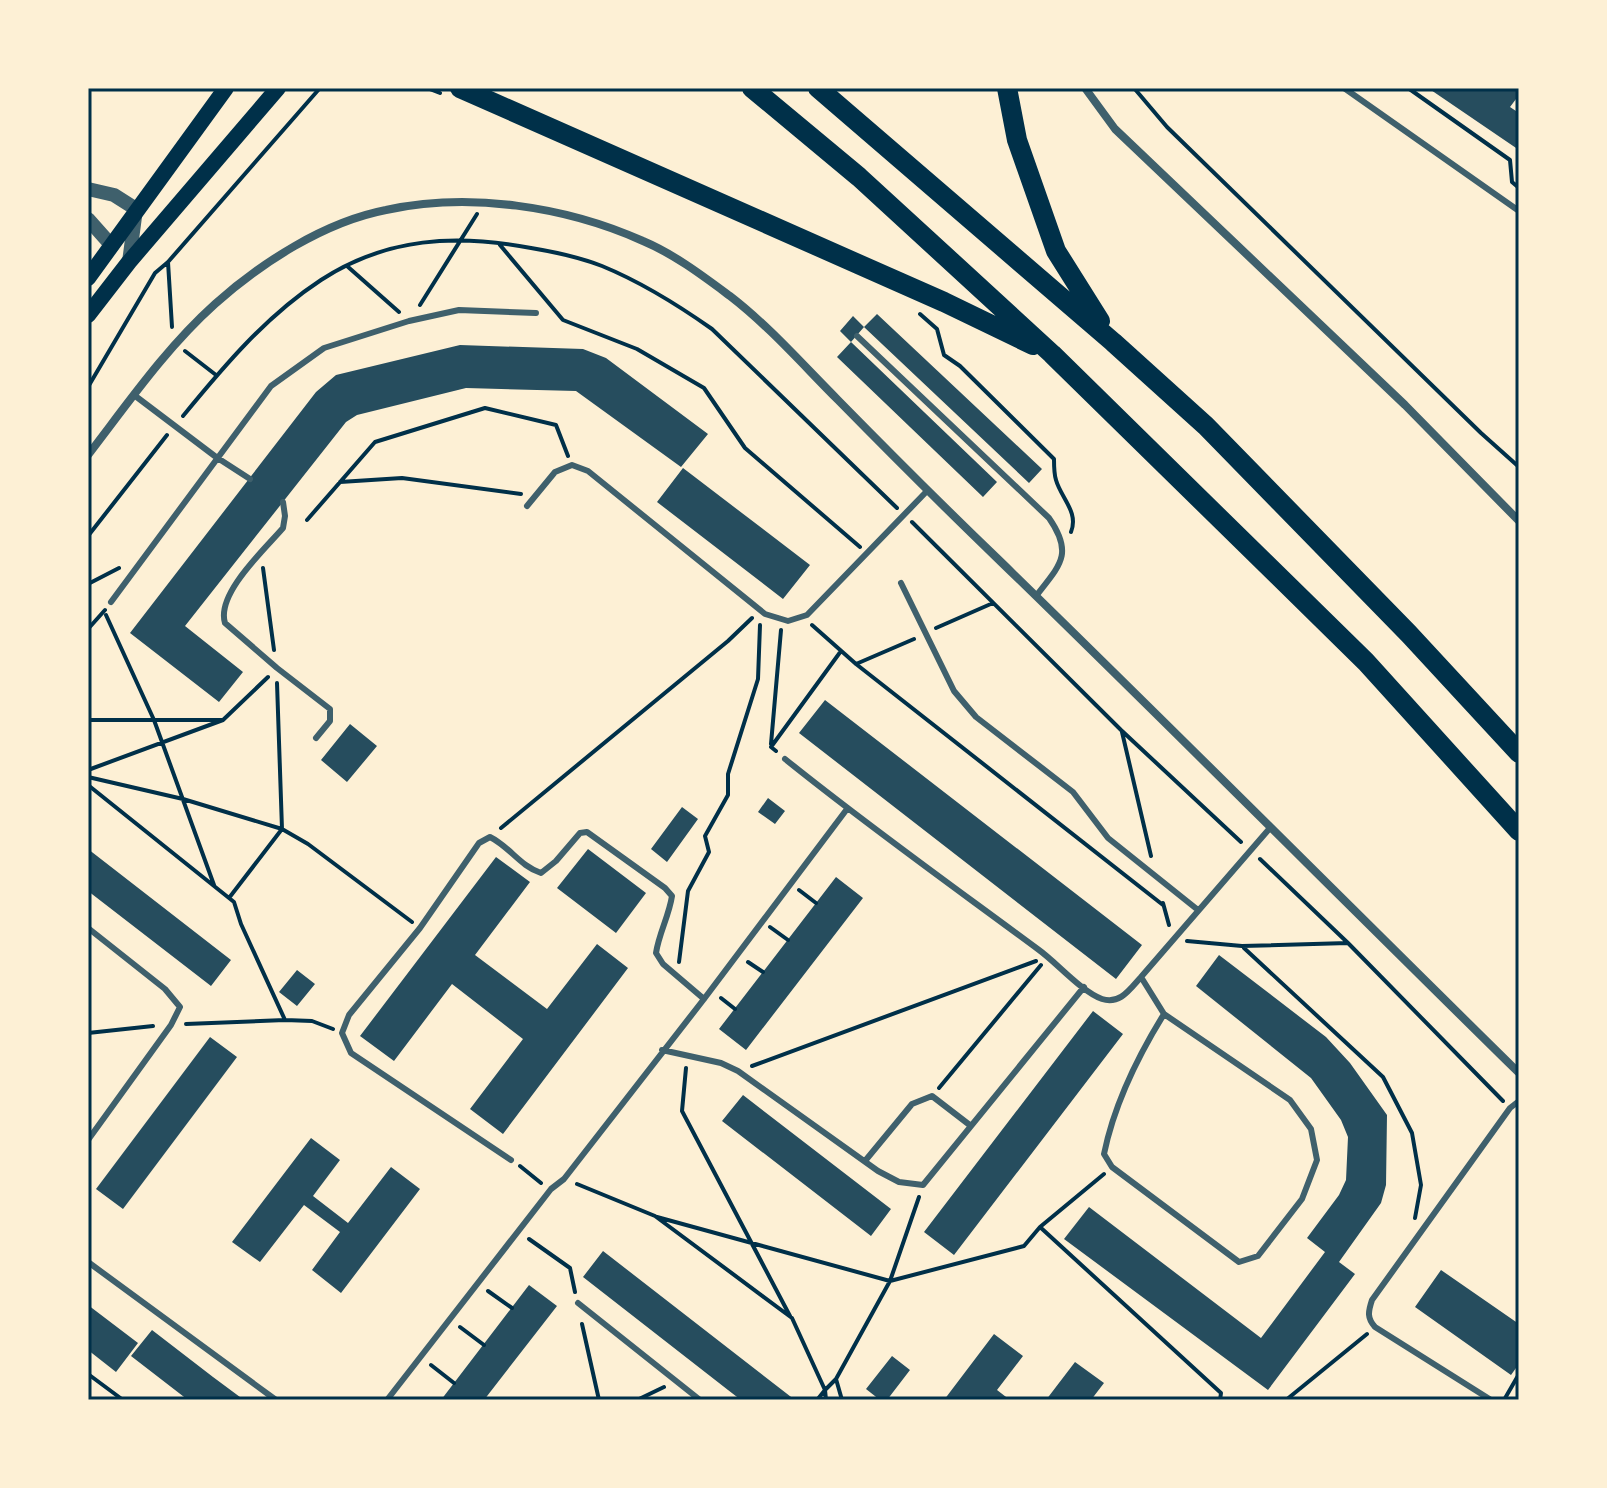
<svg xmlns="http://www.w3.org/2000/svg" width="1607" height="1488" font-family="Raleway,sans-serif">
	<style>
		.building { fill: #264d5e }
		.lines { fill: none; stroke-linecap: round; stroke-linejoin: round }
		.path { stroke: #003049; stroke-width: 4 }
		.service { stroke: #3f606c; stroke-width: 6 }
		.minor { stroke: #3f606c; stroke-width: 8 }
		.tertiary { stroke: #3f606c; stroke-width: 14 }
		.secondary { stroke: #003049; stroke-width: 16 }
		.trunk { stroke: #003049; stroke-width: 20 }
		.neatline { fill: none; stroke: #003049; stroke-width: 3 }
	</style>
	<rect width="100%" height="100%" fill="#fdf0d5"/>
	<!-- building -->
	<path class="building" d="M1428 88H1519V95L1510 107 1519 113V150Z
		M877 314 1042 469 1029 483 864 327 851 342 840 331 853 316 864 327Z
		M851 342 997 482 983 497 837 357Z
		M460 345 583 349 606 358 708 434 681 467 576 391 466 388 357 415 346 422 185 626 243 672 219 702 130 633 316 392 336 375Z
		M683 468 810 565 783 599 657 502Z
		M825 700 1142 945 1116 979 799 733Z
		M350 724 377 746 347 782 321 760Z
		M768 798 785 811 775 824 758 812Z
		M682 807 698 819 667 862 651 849Z
		M88 849 231 960 211 986 88 891Z
		M588 849 646 893 616 933 557 888Z
		M496 857 530 882 475 955 547 1009 597 944 628 968 503 1134 470 1109 523 1039 452 984 394 1061 360 1036Z
		M836 877 863 898 746 1050 719 1029Z
		M1219 955 1326 1037 1350 1063 1387 1115 1386 1185 1381 1203 1339 1262 1355 1274 1268 1390 1064 1239 1089 1207 1261 1338 1325 1252 1307 1238 1339 1195 1346 1180 1348 1137 1341 1120 1311 1078 1196 986Z
		M297 970 315 984 297 1006 279 992Z
		M1093 1011 1123 1034 954 1255 924 1232Z
		M210 1037 237 1057 123 1209 96 1189Z
		M743 1095 891 1209 871 1236 722 1121Z
		M311 1138 340 1160 313 1196 348 1223 391 1167 420 1189 341 1293 312 1270 340 1232 304 1205 260 1262 232 1242Z
		M603 1251 795 1400H741L728 1390 583 1277Z
		M1441 1270 1519 1324V1370L1516 1368 1511 1375 1415 1307Z
		M529 1285 557 1306 484 1400H441Z
		M88 1305 138 1343 116 1372 88 1350Z
		M152 1330 213 1377 244 1400H188L131 1356Z
		M994 1334 1023 1356 997 1390 1010 1400H944Z
		M892 1356 910 1370 887 1400H880L866 1389Z
		M1075 1362 1104 1383 1091 1400H1046Z"/>
	<g class="lines">
		<!-- path -->
		<path class="path" d="M427 88 440 93
			M1134 88 1167 127 1481 433 1519 467
			M1408 88 1510 160 1512 182 1519 188
			M500 245 563 320 637 349 704 388 745 448 860 547
			M168 262 172 327
			M347 266 399 312
			M420 305 477 214
			M920 314 937 329 944 355 960 366 1054 459C1054 466 1054 474 1056 480 1061 498 1079 512 1071 532
			M185 351 216 375
			M88 387 155 273 168 262 320 88
			M183 416C224 366 266 316 321 280 387 237 456 234 531 248 555 252 579 257 602 266 641 282 678 305 712 329L897 508
			M340 482 402 478 521 494
			M307 520 375 442 485 408 556 425 568 456
			M912 522 1121 730 1241 842
			M88 536 167 435
			M263 568 274 650
			M88 584 119 568
			M106 615 154 720 214 885
			M812 625 856 664 1163 905
			M936 628 993 603
			M88 629 105 610
			M856 664 914 639
			M88 720H223L88 770
			M223 720 268 677
			M1122 732 1151 856
			M771 744 781 630
			M776 751 771 747 841 651
			M88 777 183 799 282 829 308 844 412 922
			M88 785 234 902 241 924 285 1020 312 1021 333 1029
			M501 828 728 641 752 618
			M1260 859 1348 943 1503 1101
			M799 890 816 903
			M229 898 282 829 277 683
			M1163 903 1169 925
			M770 927 788 940
			M1187 941 1242 946 1348 943
			M1244 948 1383 1077 1412 1133 1421 1185 1415 1218
			M679 962 688 891 709 852 705 836 728 795V774L758 679 760 625
			M748 962 763 972
			M721 998 735 1009
			M186 1024 285 1020
			M88 1033 153 1026
			M752 1066 1036 961
			M686 1068 682 1111 790 1316
			M939 1088 1041 965
			M520 1166 541 1183
			M577 1184 655 1216 792 1318 825 1390 817 1400
			M657 1217 890 1281 919 1197
			M1040 1227 1221 1393 1220 1400
			M529 1239 570 1268 575 1292
			M488 1291 512 1308
			M582 1324 599 1400
			M460 1327 484 1345
			M431 1365 454 1383
			M88 1374 123 1400
			M836 1379 842 1400
			M637 1400 664 1387
			M826 1400 825 1390 836 1379 890 1281 1024 1246 1040 1227 1104 1174
			M1286 1400 1367 1334
			M1504 1400 1519 1374"/>
		<!-- service -->
		<path class="service" d="M1344 88 1519 211
			M857 336 1049 518C1074 554 1060 565 1036 596
			M134 395 216 457 250 479
			M283 502 285 516 283 528C264 550 216 594 225 623L277 668 330 709V721L316 738
			M527 506 555 472 572 465 588 471 765 614 788 621 807 615 927 491
			M901 583 954 691 976 717 1073 792 1108 838 1198 910
			M111 602 271 386 324 348 409 321 459 310 536 313
			M785 759C868 826 954 887 1039 950 1057 963 1082 992 1102 999 1120 1005 1130 989 1141 977L1270 828
			M88 928 165 989 180 1007 171 1025 88 1140
			M1141 977 1164 1014 1290 1100 1311 1129 1317 1160 1302 1199 1258 1256 1239 1262 1112 1167 1104 1154C1114 1105 1138 1056 1164 1014
			M662 1050 721 1063 738 1071 878 1171 899 1182 923 1185 1084 987
			M511 1160 351 1053 342 1033 349 1015 420 928 479 843 490 837C510 847 520 866 541 873L556 861 580 833 587 832 665 888 672 896C669 916 659 933 656 953L663 964 704 999
			M865 1161 912 1104 932 1096 971 1126
			M88 1262 276 1400
			M578 1303 700 1400
			M387 1400 551 1189 564 1179 704 999 847 809
			M1491 1400 1375 1327C1367 1318 1368 1312 1372 1300L1510 1108 1519 1101"/>
		<!-- minor -->
		<path class="minor" d="M1085 88 1115 129 1405 405 1519 521
			M88 455C128 403 166 348 215 304 261 263 324 222 386 210 469 192 565 206 643 241 674 254 703 276 730 296 769 326 803 365 838 400 891 454 944 507 998 559 1173 729 1345 902 1519 1073"/>
		<!-- tertiary -->
		<path class="tertiary" d="M88 189 114 195 136 209 129 262
			M88 219 112 246"/>
		<!-- secondary -->
		<path class="secondary" d="M88 278 226 88
			M88 315 129 262 278 88"/>
		<!-- trunk -->
		<path class="trunk" d="M460 88 944 302 1033 345
			M752 88 859 177 1052 354 1366 662 1519 831
			M818 88 1113 342 1206 426 1409 634 1519 753
			M1007 88 1017 140 1056 251 1100 321"/>
	</g>
	<!-- border -->
	<rect width="1607" height="1488" fill="none" stroke="#fdf0d5" stroke-width="180"/>
	<rect x="90" y="90" width="1427" height="1308" class="neatline"/>
</svg>
